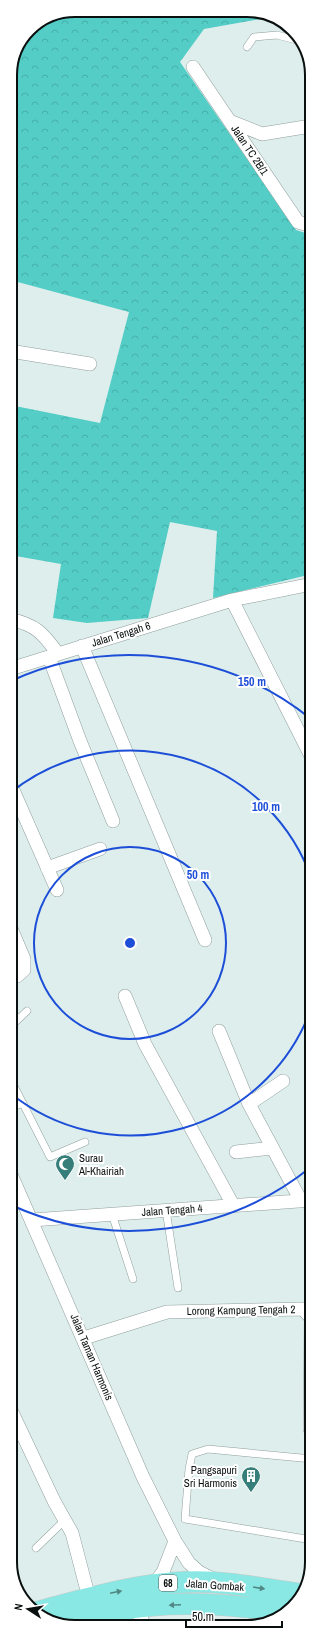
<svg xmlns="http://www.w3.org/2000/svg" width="322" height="1637" font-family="'Archivo Narrow',sans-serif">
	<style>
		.forest { fill: url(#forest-crowns) }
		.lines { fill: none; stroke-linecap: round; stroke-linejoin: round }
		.service-casing { stroke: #909f9d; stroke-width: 8 }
		.minor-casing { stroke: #909f9d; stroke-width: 14 }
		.primary-casing { stroke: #c9caca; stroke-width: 22 }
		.service { stroke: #fff; stroke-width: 7 }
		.minor { stroke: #fff; stroke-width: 13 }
		.primary { stroke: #89e8e3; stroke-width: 21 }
		.oneway { fill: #508784 }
		.ring { fill: none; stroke: #1d4ed8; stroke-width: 2 }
		.labels { text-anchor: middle; stroke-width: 4; stroke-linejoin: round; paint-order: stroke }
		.shield { fill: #fff; stroke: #545857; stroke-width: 1 }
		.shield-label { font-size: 10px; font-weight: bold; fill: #0a100f }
		.street-label { font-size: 11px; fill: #0a100f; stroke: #fff }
		.poi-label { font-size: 11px; fill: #0a100f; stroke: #fff; text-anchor: start }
		.rim { fill: none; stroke: #0a100f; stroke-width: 2 }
		.centre { fill: #1d4ed8; stroke: #fff; stroke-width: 2 }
		.ring-label { font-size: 12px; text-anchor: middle; font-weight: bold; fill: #1d4ed8; stroke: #fff; stroke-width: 4; stroke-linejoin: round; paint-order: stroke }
	</style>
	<defs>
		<pattern id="forest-crowns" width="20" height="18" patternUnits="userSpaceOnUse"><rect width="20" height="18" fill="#53cdc6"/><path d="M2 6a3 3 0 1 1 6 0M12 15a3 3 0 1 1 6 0" fill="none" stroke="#47afa9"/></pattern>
	</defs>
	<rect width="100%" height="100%" fill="#ddeeec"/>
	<!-- forest -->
	<path class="forest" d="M75 10 264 12 272 17 204 29 180 62 296 230 312 235V574L213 598 217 531 170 522 148 618 87 623 53 618 61 564 10 555V405L100 423 129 312 14 281 10 276V71L29 29Z"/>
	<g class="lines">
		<defs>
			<path id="service" d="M247 47 254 37 277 35 300 41
				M10 1027 27 1011
				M10 1078 50 1157 85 1142
				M10 1108 23 1103
				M166 1210 178 1288
				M112 1214 133 1279
				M312 1459 208 1449 192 1454 189 1469 185 1519 312 1540
				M36 1548 66 1519"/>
			<path id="minor" d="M193 67 298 222 312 226
				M232 122 262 134 311 126
				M10 351 90 364
				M232 600 312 758
				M10 619C36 625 43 633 58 654
				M82 646 205 940
				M49 657 80 741 113 821
				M10 669 232 600 312 584
				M10 783 57 890
				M47 868 100 849
				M10 926 24 959V970L17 976 10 977
				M125 996 145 1044 233 1205
				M219 1031 249 1104
				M283 1081 249 1104 301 1201
				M236 1152 272 1148
				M10 1172 143 1477 175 1541 189 1563 199 1572 213 1579
				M32 1220 312 1200
				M84 1338 167 1312 303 1309 311 1318 310 1429
				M10 1408 54 1501 72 1533 89 1598
				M154 1584 163 1572 175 1541
				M136 1608 145 1626"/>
			<path id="primary" d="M37 1612C86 1599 135 1584 186 1582 224 1580 263 1589 300 1594
				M62 1626C81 1620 101 1614 120 1610 174 1599 230 1605 284 1611"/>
		</defs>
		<!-- service casing -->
		<use href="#service" class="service-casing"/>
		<!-- minor casing -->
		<use href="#minor" class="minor-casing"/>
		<!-- primary casing -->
		<use href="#primary" class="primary-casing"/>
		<!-- service -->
		<use href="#service" class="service"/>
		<!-- minor -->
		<use href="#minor" class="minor"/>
		<!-- primary -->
		<use href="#primary" class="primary"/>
	</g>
	<!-- one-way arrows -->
	<defs><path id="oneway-solid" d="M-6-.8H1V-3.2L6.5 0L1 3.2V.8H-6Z"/></defs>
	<g class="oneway">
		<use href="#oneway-solid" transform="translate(259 1588) rotate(9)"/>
		<use href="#oneway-solid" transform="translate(116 1592) rotate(-12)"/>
		<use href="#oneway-solid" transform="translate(175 1605) rotate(177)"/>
	</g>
	<!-- distance rings -->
	<g class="ring">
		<circle cx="130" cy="943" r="96"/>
		<path d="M312 1006A192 192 0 0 1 10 1093M10 793A192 192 0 0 1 312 880"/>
		<path d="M311 1167A288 288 0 0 1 11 1205M11 681A288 288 0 0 1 311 719"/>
	</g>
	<!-- icons -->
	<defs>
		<symbol id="mosque-pin" viewBox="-11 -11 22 30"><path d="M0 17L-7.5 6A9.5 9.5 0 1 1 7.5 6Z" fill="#367e79" stroke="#fff"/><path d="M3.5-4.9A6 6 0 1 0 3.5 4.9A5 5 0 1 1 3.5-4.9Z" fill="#fff"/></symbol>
		<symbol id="building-pin" viewBox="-11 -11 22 30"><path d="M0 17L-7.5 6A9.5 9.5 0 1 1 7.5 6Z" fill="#367e79" stroke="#fff"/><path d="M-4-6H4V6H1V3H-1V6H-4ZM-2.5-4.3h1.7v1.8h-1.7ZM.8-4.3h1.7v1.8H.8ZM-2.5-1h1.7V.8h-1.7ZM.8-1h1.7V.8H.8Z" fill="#fff"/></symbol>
	</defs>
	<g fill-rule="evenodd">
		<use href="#mosque-pin" x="54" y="1153" width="22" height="30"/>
		<use href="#building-pin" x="240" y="1465" width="22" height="30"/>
	</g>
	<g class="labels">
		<!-- shield labels -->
		<rect class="shield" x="159" y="1575" width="18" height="16" rx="3"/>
		<g class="shield-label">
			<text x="168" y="1587">68</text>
		</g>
		<!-- street labels -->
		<g class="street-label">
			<text transform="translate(250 150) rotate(56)" y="4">Jalan TC 2B/1</text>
			<text transform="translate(121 634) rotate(-17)" y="4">Jalan Tengah 6</text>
			<text transform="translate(172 1210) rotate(-4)" y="4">Jalan Tengah 4</text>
			<text transform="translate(241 1310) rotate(-1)" y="4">Lorong Kampung Tengah 2</text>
			<text transform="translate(92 1357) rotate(67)" y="4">Jalan Taman Harmonis</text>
			<text transform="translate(215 1585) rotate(4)" y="4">Jalan Gombak</text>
		</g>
		<!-- poi labels -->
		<g class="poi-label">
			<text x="79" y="1162">Surau<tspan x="79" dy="13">Al-Khairiah</tspan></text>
			<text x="237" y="1474" text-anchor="end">Pangsapuri<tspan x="237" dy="13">Sri Harmonis</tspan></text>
		</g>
	</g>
	<!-- crop -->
	<path d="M0 0H322V1637H0ZM75 17H247A58 58 0 0 1 305 75V1562A58 58 0 0 1 247 1620H75A58 58 0 0 1 17 1562V75A58 58 0 0 1 75 17Z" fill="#fff" fill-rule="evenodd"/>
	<path class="rim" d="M75 17H247A58 58 0 0 1 305 75V1562A58 58 0 0 1 247 1620H75A58 58 0 0 1 17 1562V75A58 58 0 0 1 75 17Z"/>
	<circle cx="130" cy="943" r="6" class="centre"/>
	<g class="ring-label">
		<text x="252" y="686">150 m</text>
		<text x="266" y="811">100 m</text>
		<text x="198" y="879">50 m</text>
	</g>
	<!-- north arrow -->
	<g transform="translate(28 1609) rotate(282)" stroke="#ffffff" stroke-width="3" paint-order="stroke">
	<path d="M0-3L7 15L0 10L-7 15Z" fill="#0a100f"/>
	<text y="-6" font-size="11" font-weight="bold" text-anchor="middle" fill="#0a100f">N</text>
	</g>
	<!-- scale -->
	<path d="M186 1621v6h96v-6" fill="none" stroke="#0a100f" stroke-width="2"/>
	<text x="192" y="1621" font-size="12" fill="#0a100f" stroke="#ffffff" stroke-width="3" paint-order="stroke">50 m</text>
</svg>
